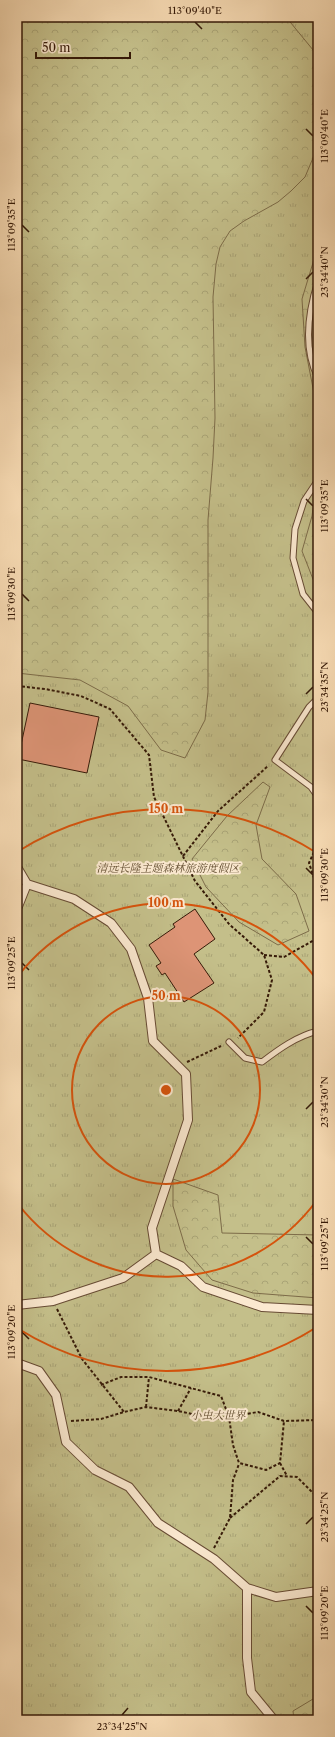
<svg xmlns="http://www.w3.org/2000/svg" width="335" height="1737" font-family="'Libre Caslon Text','Noto Serif SC',serif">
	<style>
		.grass { fill: url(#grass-tufts); stroke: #7d6c49 }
		.forest { fill: url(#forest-crowns); stroke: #7d6c49 }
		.building { fill: #dd9476; stroke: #361a08 }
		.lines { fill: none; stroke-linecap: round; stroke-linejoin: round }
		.service-casing { stroke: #674b34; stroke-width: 7 }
		.pedestrian-casing { stroke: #674b34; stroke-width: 10 }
		.path { stroke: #361a08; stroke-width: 2; stroke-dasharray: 3 2; stroke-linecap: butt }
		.service { stroke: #fbe9d0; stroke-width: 5 }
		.pedestrian { stroke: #fbe9d0; stroke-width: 8 }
		.ticks { fill: none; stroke: #361a08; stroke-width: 1.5 }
		.ring { fill: none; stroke: #d6530c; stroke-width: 2 }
		.labels { text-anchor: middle; stroke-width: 4; stroke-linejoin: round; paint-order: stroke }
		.park-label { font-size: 11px; font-style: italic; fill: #614c2f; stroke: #fbe9d0 }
		.centre { fill: #d6530c; stroke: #fbe9d0; stroke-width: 2 }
		.ring-label { font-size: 12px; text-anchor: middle; font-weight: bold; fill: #d6530c; stroke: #fbe9d0; stroke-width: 4; stroke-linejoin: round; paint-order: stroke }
		.neatline { fill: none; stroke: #361a08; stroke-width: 1.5 }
		.ticks-label { font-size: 10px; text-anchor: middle; fill: #361a08 }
	</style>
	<defs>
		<pattern id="grass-tufts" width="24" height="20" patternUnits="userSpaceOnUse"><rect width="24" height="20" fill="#c4bf8a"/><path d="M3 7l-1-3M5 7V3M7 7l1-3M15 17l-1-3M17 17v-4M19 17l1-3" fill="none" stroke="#a9a476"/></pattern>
		<pattern id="forest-crowns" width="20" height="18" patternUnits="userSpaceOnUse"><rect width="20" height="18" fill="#c4bf8a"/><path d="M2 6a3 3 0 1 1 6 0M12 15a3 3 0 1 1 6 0" fill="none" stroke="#a9a476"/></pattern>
	</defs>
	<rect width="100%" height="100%" fill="#f9ddb6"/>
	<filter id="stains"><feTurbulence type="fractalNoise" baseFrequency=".005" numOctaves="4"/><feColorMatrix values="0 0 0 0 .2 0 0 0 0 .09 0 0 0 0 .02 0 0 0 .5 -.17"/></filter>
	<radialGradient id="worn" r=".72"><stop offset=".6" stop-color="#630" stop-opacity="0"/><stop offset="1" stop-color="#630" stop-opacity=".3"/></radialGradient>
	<!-- grass -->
	<path class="grass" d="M17 17H318V1720H17Z"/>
	<!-- forest -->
	<path class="forest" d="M17 17H286L318 56V146L305 177 291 191 278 202 244 221 230 231 220 247 216 264 213 297 215 418 213 458 208 520V692L205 720 185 758 161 750 128 706 80 680 17 673Z
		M318 255V414L305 347 302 299 315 256Z
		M318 471V592L302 551 312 516Z
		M263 782 270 787 256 825 262 859 296 894 309 931 278 945 239 922 206 887 192 859 227 816Z
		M173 1179 218 1195 222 1233 318 1235V1298L253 1293 212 1280 186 1250 173 1206Z
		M318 1696V1720H294L293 1711Z"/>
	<!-- building -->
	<path class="building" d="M30 703 99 717 87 773 18 759Z
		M195 909 215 939 194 954 214 983 184 1002 165 973 162 975 156 966 161 963 149 945 175 927 173 924Z"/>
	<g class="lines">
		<defs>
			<path id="service" d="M318 281C308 312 303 348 318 378
				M318 480 304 501 295 529 293 558 303 594 318 613
				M318 698 309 707 275 760 311 787 318 797
				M229 1042 245 1058 262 1062C279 1049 297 1036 318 1031"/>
			<path id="pedestrian" d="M17 867 27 884 17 909
				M27 884 74 899 111 923 131 949 148 998 153 1041 186 1074 188 1120 152 1228 156 1254 181 1266 203 1287 262 1307 318 1310
				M17 1305 53 1301 123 1278 156 1254
				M17 1363 39 1371 56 1395 66 1442 95 1470 129 1487 158 1523 214 1559 247 1588 276 1597 318 1591
				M247 1588V1658L251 1692 274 1720"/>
		</defs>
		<!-- service casing -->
		<use href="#service" class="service-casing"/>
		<!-- pedestrian casing -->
		<use href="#pedestrian" class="pedestrian-casing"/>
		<!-- path -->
		<path class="path" d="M17 686 45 689 81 696 110 709 149 755 154 797 195 881 229 924 264 955 272 980 264 1012 238 1038
			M318 843 309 863 318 890
			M183 856 218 811 268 766
			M264 955 284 957 316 939 318 931
			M187 1062 221 1046
			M57 1309 82 1359 124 1412
			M101 1385 121 1377H149L221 1396 229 1417 233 1445 239 1463 266 1470 280 1463 284 1421
			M146 1407 149 1377
			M178 1411 191 1388
			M71 1421 101 1419 124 1412 146 1407 178 1411 216 1419 258 1412 284 1421 318 1420
			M280 1463 287 1476
			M230 1518 280 1476 297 1477 318 1498
			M214 1548 230 1518 233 1480 239 1464"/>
		<!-- service -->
		<use href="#service" class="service"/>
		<!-- pedestrian -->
		<use href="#pedestrian" class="pedestrian"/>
	</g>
	<!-- ticks -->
	<path class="ticks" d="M195 22 202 29M306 129 313 136M22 225 29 232M306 279 313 272M306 499 313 506M22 594 29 601M306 694 313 687M306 868 313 875M22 963 29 970M306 1109 313 1102M306 1237 313 1244M22 1332 29 1339M306 1524 313 1517M306 1606 313 1613M122 1715 128 1708"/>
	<!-- distance rings -->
	<g class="ring">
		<circle cx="166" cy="1090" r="94"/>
		<path d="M317 1200A187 187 0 0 1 18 1204M18 976A187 187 0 0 1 317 980"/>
		<path d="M317 1327A281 281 0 0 1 17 1328M17 852A281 281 0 0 1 317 853"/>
	</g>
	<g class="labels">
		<!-- park labels -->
		<g class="park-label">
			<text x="168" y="872">清远长隆主题森林旅游度假区</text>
			<text x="218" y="1419">小虫大世界</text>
		</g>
	</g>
	<circle cx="166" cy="1090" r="6" class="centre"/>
	<g class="ring-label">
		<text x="166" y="813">150 m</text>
		<text x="166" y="907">100 m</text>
		<text x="166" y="1000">50 m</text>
	</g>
	<!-- margin -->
	<rect width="335" height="1737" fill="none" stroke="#f9ddb6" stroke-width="44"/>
	<!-- scale -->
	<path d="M36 52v6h94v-6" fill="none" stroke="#361a08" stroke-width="2"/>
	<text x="42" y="52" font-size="12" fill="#361a08" stroke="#fbe9d0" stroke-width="3" paint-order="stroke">50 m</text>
	<rect x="22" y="22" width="291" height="1693" class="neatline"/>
	<g class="ticks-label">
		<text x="195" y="14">113°09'40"E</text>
		<text transform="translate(324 136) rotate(-90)" y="4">113°09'40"E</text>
		<text transform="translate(11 225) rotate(-90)" y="4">113°09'35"E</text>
		<text transform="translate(324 272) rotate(-90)" y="4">23°34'40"N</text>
		<text transform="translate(324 506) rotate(-90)" y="4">113°09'35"E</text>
		<text transform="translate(11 594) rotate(-90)" y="4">113°09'30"E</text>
		<text transform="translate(324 687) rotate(-90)" y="4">23°34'35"N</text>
		<text transform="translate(324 875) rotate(-90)" y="4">113°09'30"E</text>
		<text transform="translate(11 963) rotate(-90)" y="4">113°09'25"E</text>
		<text transform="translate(324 1102) rotate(-90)" y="4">23°34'30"N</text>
		<text transform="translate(324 1244) rotate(-90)" y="4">113°09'25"E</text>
		<text transform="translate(11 1332) rotate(-90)" y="4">113°09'20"E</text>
		<text transform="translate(324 1517) rotate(-90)" y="4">23°34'25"N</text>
		<text transform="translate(324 1613) rotate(-90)" y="4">113°09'20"E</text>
		<text x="122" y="1730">23°34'25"N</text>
	</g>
	<rect width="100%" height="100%" filter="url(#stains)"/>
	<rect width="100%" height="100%" fill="url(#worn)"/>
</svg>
